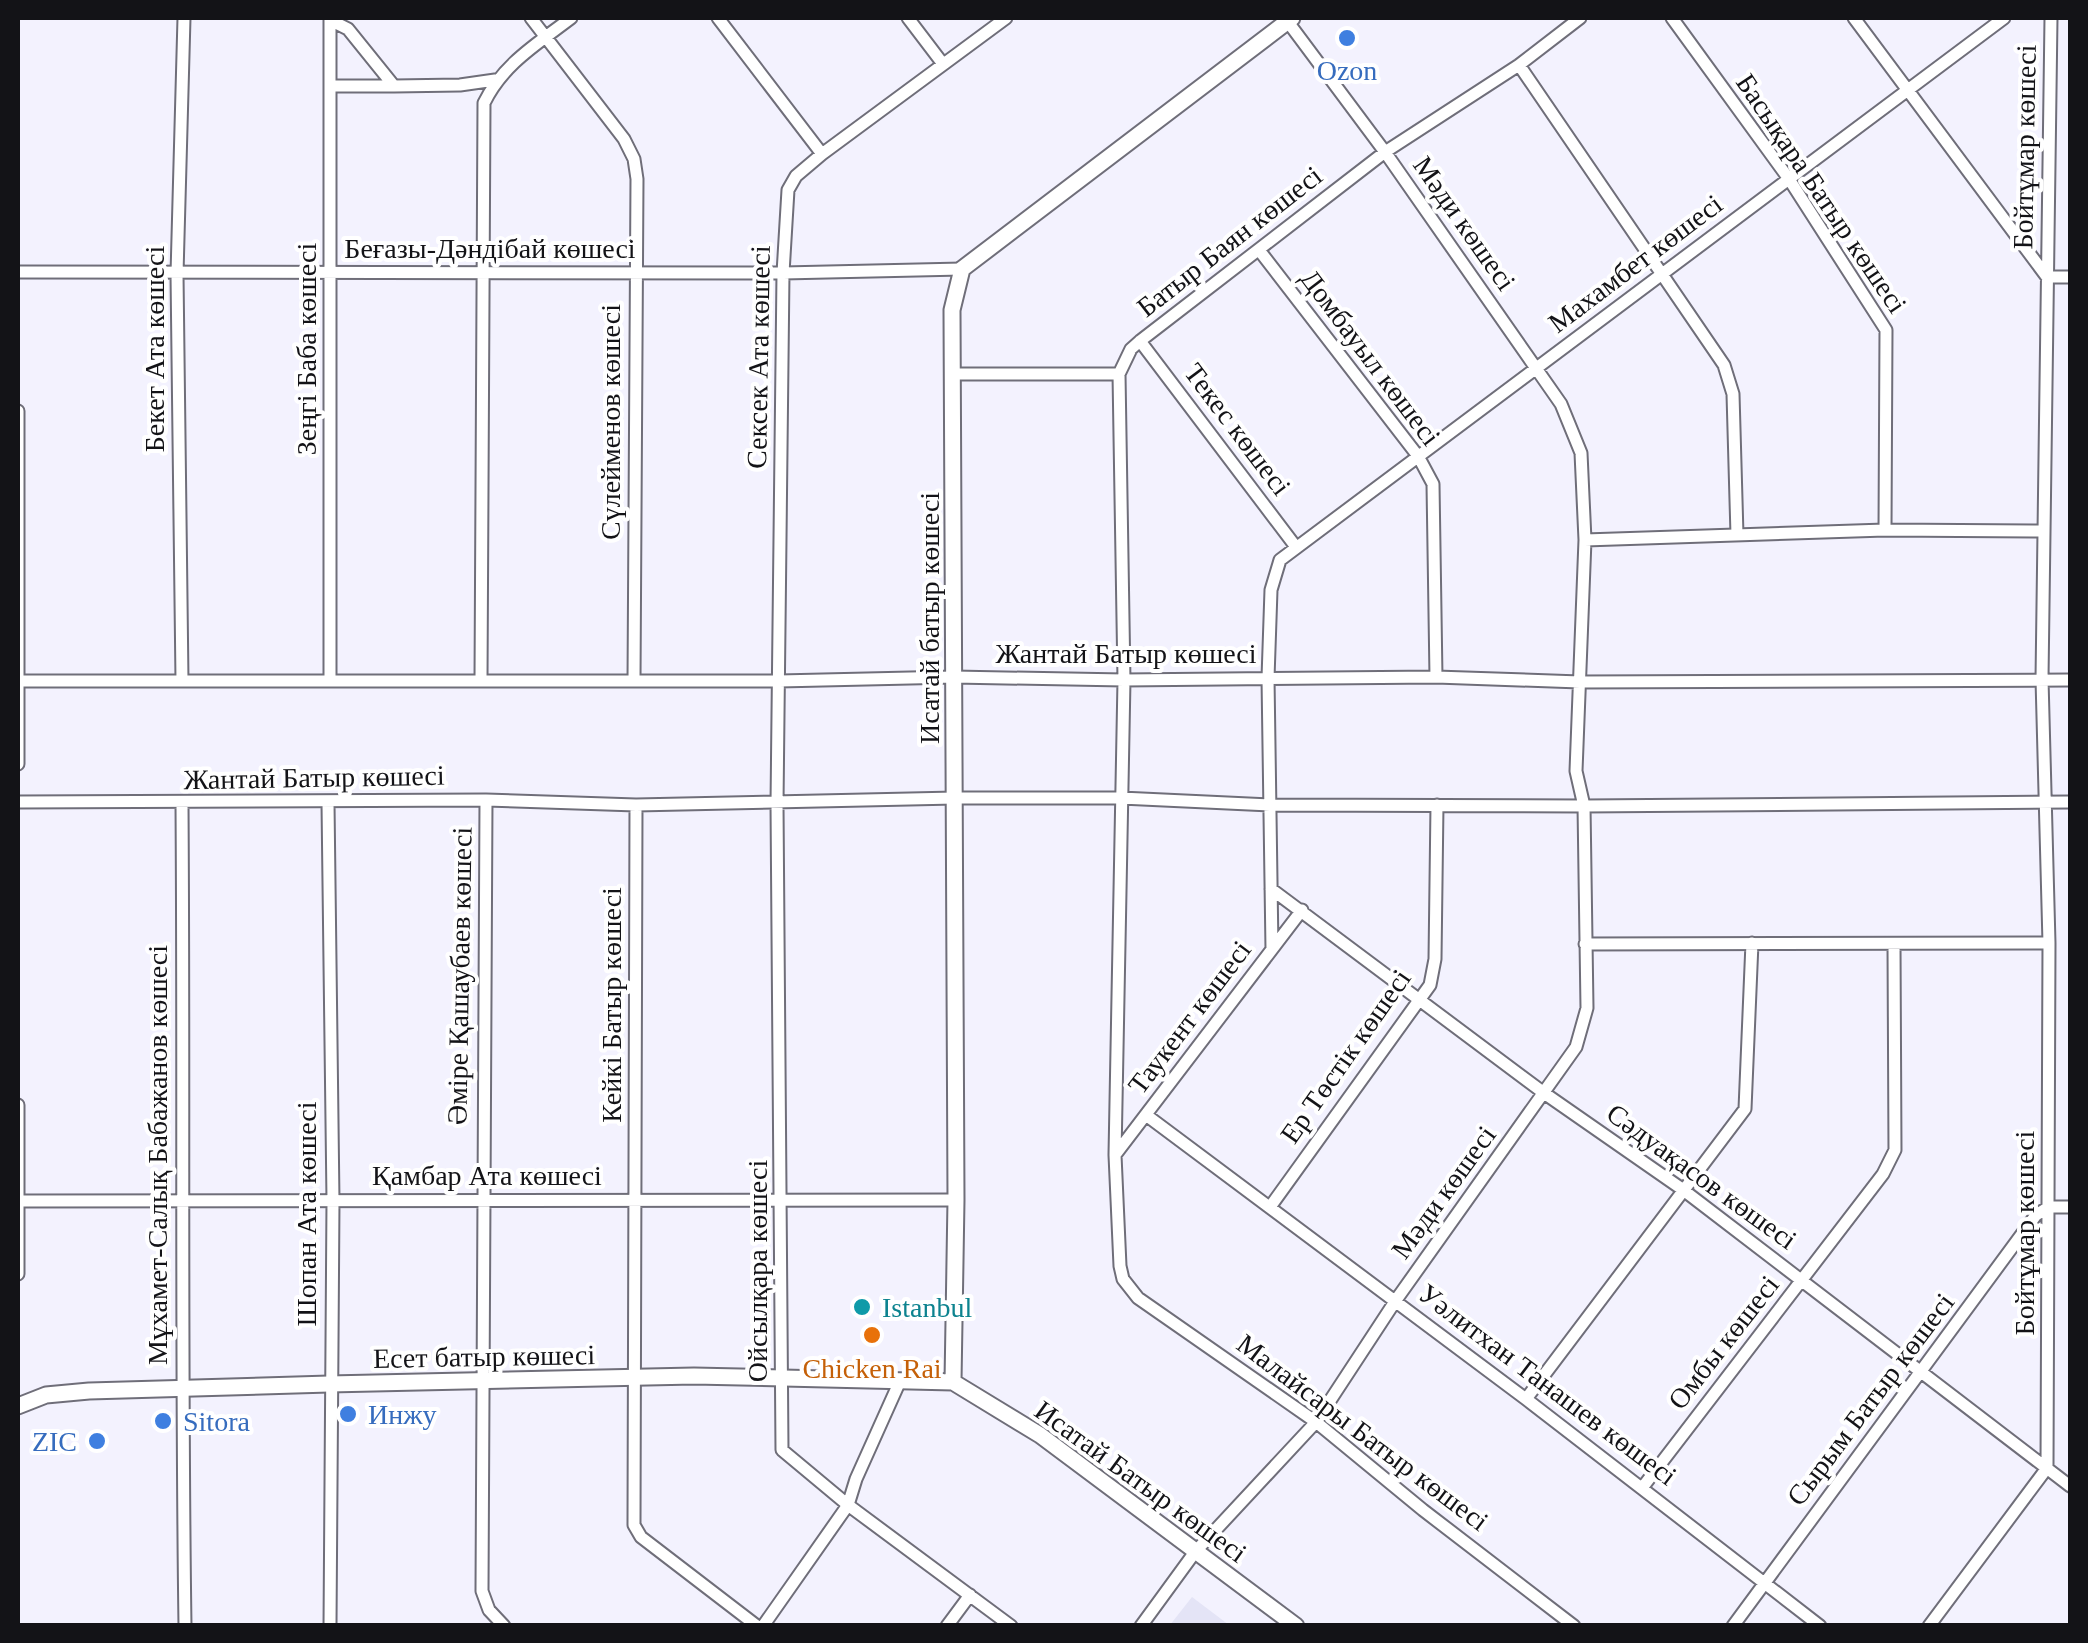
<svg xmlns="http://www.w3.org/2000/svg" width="2088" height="1643" font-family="Georgia,serif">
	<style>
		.built { fill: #e4e4f6 }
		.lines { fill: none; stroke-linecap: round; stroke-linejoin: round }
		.street-casing { stroke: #6f6e79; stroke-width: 15 }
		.secondary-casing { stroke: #6f6e79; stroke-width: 19 }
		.street { stroke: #fff; stroke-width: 11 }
		.secondary { stroke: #fff; stroke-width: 15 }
		.shop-dot { fill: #3f7fe0; stroke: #fff; stroke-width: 4 }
		.culture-dot { fill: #0f9aa8; stroke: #fff; stroke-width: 4 }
		.food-dot { fill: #e8710a; stroke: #fff; stroke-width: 4 }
		.labels { text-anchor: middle; stroke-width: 8; stroke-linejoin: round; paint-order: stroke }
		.shop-label { font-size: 28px; fill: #366cbe; stroke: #fff; text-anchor: start }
		.street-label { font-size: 28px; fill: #131317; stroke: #fff }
		.culture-label { font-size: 28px; fill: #0d838f; stroke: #fff; text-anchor: start }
		.food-label { font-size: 28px; fill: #c56008; stroke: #fff }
	</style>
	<rect width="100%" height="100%" fill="#f3f2fe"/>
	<!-- built -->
	<path class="built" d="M1192 1597 1229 1625H1170Z"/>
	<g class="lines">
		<defs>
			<path id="street" d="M531 18 624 139 634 159 637 179 634 681
				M718 18 822 154
				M908 18 943 64
				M1006 18 822 154 796 176 788 190 783 273 777 804 782 1450 848 1505 1011 1626
				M1285 18 1385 152 1561 404 1581 453 1585 540 1885 530 2044 531
				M1672 18 1789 179 1886 330 1885 530
				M1854 18 2047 277
				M332 21 348 29 394 86 460 85 495 80
				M1519 65 1724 365 1733 394 1737 535
				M332 86H394
				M1259 250 1418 456 1433 484 1436 677
				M18 272 783 273 962 269
				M2047 277H2070
				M1140 341 1296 547
				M953 374H1119
				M18 411V764
				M182 680 177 274 184 18
				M19 681H779L954 677 1124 680 1436 677 1580 682 2070 680
				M330 681V18
				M481 681 484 103C503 64 537 44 571 18
				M486 800 482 1591 489 1610 504 1626
				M18 802 486 800 636 805 955 798H1121L1270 805 1584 806 2070 802
				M328 803 333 1201 330 1626
				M182 804C184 1078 181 1352 185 1626
				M636 805 634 1525 641 1537 757 1626
				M1271 889 1544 1093 1682 1189 2070 1486
				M1585 944 2049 943
				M1272 949 1268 678 1271 590 1280 560 2004 18
				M18 1105V1274
				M1146 1115 1526 1399 1820 1626
				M1115 1155 1302 910
				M18 1201 956 1200
				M1270 1207 1430 985 1435 959 1437 805
				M1526 1399 1745 1109 1752 943
				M1642 1488 1883 1174 1895 1150 1894 944
				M763 1626 848 1505 856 1479 900 1381
				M947 1626 970 1595
				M1141 1626 1195 1552 1316 1422 1396 1300 1576 1047 1587 1008 1584 806 1576 771 1585 540
				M1574 1626 1423 1510 1316 1422 1138 1298 1123 1279 1120 1266 1115 1155 1124 680 1119 374 1131 349 1140 341 1385 152 1519 65 1580 18
				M1733 1626 2036 1215 2049 1207H2070
				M1929 1626 2047 1468 2049 943 2042 679 2051 18"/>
			<path id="secondary" d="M953 1382 956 1200 952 310 962 269 1292 18
				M18 1406 46 1395 89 1391 329 1384 694 1376 953 1382 1040 1435 1296 1626"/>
		</defs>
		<!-- street casing -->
		<use href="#street" class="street-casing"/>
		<!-- secondary casing -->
		<use href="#secondary" class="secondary-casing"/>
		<!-- street -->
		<use href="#street" class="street"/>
		<!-- secondary -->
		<use href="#secondary" class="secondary"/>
	</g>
	<!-- markers -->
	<g class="shop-dot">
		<circle cx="1347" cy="38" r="10"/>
		<circle cx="348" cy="1414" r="10"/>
		<circle cx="163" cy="1421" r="10"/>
		<circle cx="97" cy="1441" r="10"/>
	</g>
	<circle class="culture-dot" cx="862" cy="1307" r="10"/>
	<circle class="food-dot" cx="872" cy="1335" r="10"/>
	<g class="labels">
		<!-- shop labels -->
		<g class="shop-label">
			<text x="1347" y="80" text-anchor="middle">Ozon</text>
			<text x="368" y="1424">Инжу</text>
			<text x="183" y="1431">Sitora</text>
			<text x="77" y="1451" text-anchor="end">ZIC</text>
		</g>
		<!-- street labels -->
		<g class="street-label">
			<text transform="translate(2024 147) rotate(-89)" y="10">Бойтұмар көшесі</text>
			<text transform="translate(1822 193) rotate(56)" y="10">Басықара Батыр көшесі</text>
			<text transform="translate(1465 223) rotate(55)" y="10">Мәди көшесі</text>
			<text transform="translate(1229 241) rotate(-38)" y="10">Батыр Баян көшесі</text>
			<text x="490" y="258">Беғазы-Дәндібай көшесі</text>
			<text transform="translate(1635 263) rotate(-37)" y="10">Махамбет көшесі</text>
			<text transform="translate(154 349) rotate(-90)" y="10">Бекет Ата көшесі</text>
			<text transform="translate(306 349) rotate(-90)" y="10">Зеңгі Баба көшесі</text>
			<text transform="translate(758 357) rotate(-89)" y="10">Сексек Ата көшесі</text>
			<text transform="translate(1371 357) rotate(53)" y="10">Домбауыл көшесі</text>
			<text transform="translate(610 422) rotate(-90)" y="10">Сүлейменов көшесі</text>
			<text transform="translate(1238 429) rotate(53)" y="10">Текес көшесі</text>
			<text transform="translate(929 618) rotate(-90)" y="10">Исатай батыр көшесі</text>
			<text x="1126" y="663">Жантай Батыр көшесі</text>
			<text transform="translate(314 777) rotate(-1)" y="10">Жантай Батыр көшесі</text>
			<text transform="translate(459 976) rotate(-89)" y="10">Әміре Қашаубаев көшесі</text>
			<text transform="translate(611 1005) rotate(-90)" y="10">Кейкі Батыр көшесі</text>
			<text transform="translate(1189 1017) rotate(-53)" y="10">Таукент көшесі</text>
			<text transform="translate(1345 1056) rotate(-55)" y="10">Ер Төстік көшесі</text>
			<text transform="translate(157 1155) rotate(-90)" y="10">Мұхамет-Салық Бабажанов көшесі</text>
			<text x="487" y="1185">Қамбар Ата көшесі</text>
			<text transform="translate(1702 1176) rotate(36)" y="10">Сәдуақасов көшесі</text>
			<text transform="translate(1443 1192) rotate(-54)" y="10">Мәди көшесі</text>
			<text transform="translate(306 1214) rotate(-90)" y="10">Шопан Ата көшесі</text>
			<text transform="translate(2024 1233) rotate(-90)" y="10">Бойтұмар көшесі</text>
			<text transform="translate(757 1271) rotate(-90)" y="10">Ойсылқара көшесі</text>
			<text transform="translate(1723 1342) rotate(-52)" y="10">Омбы көшесі</text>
			<text transform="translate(484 1356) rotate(-1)" y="10">Есет батыр көшесі</text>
			<text transform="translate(1548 1384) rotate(37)" y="10">Уәлитхан Танашев көшесі</text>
			<text transform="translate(1870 1399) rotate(-53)" y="10">Сырым Батыр көшесі</text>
			<text transform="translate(1363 1432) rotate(37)" y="10">Малайсары Батыр көшесі</text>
			<text transform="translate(1141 1481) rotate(36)" y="10">Исатай Батыр көшесі</text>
		</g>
		<!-- culture labels -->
		<g class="culture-label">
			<text x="882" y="1317">Istanbul</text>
		</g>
		<!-- food labels -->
		<g class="food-label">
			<text x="872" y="1378">Chicken Rai</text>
		</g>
	</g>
	<!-- border -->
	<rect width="2088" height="1643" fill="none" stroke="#131317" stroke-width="40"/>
</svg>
